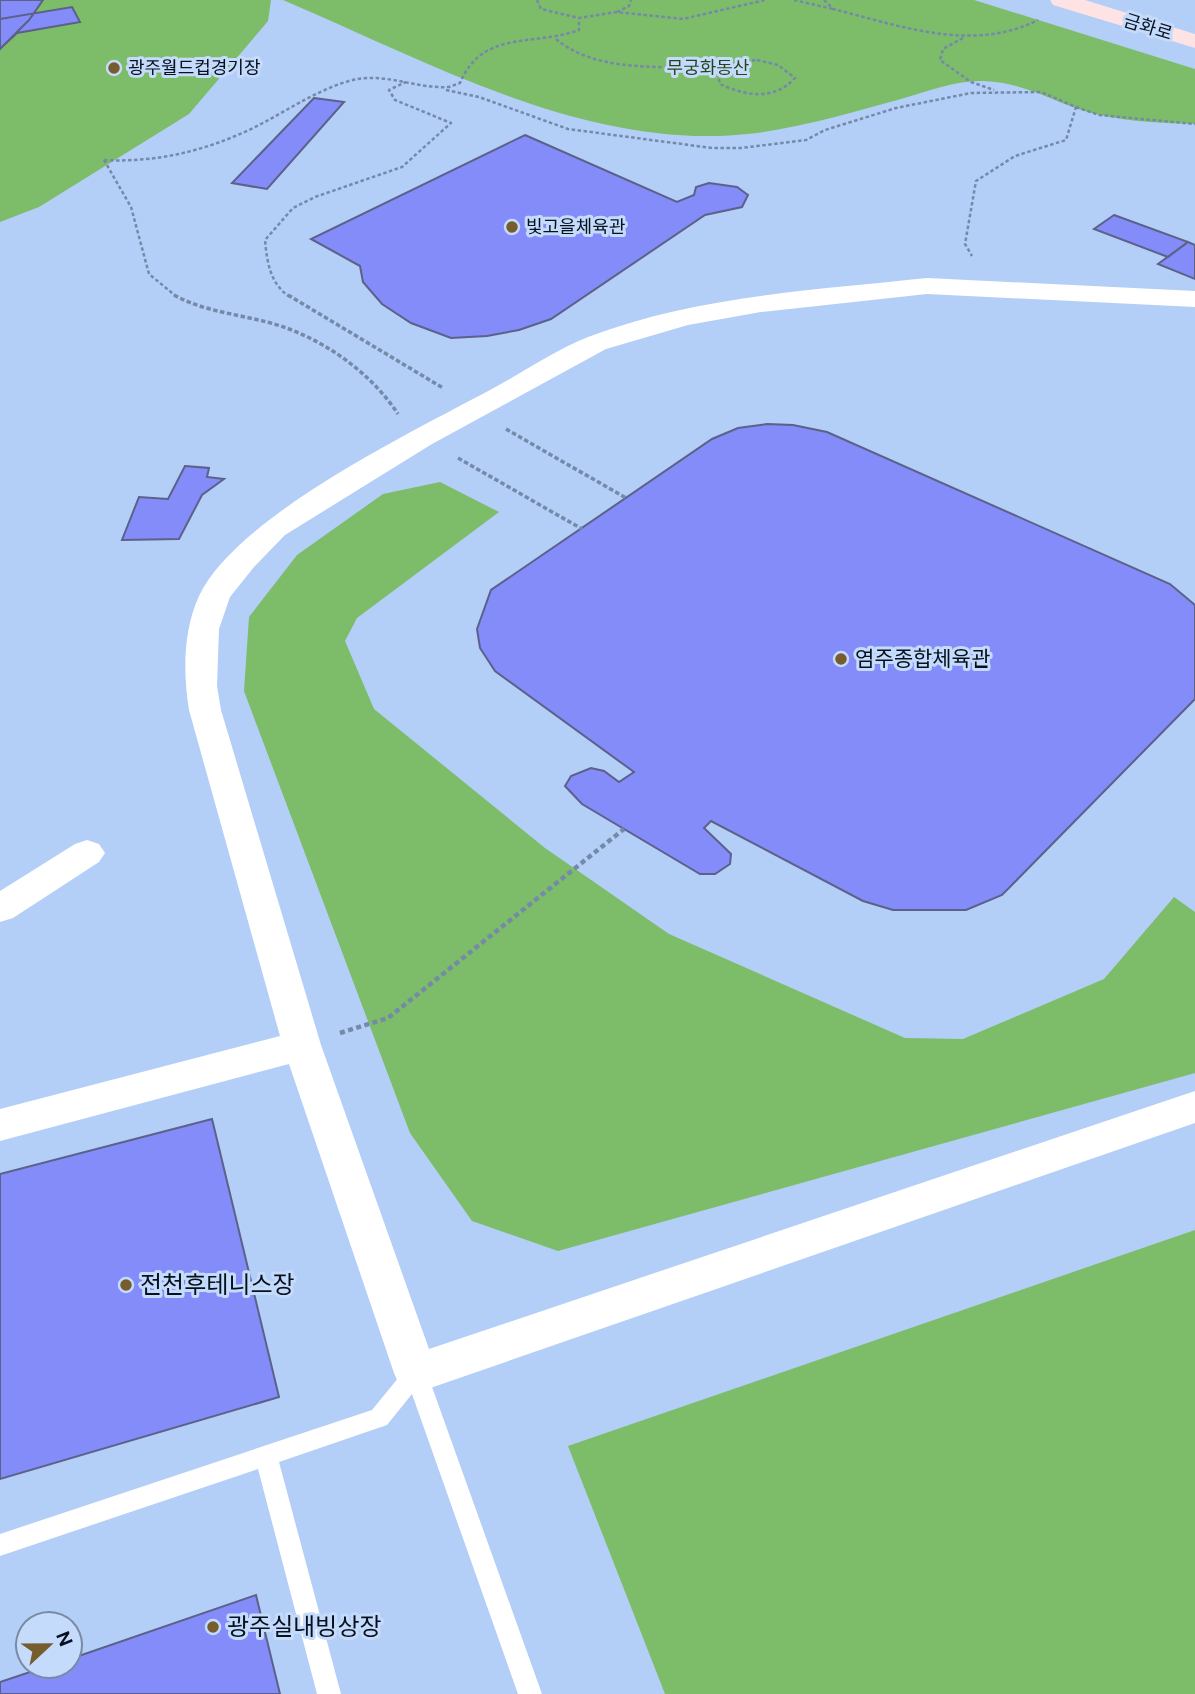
<svg xmlns="http://www.w3.org/2000/svg" width="1195" height="1694" font-family="'DM Sans','Noto Sans KR',sans-serif">
	<style>
		.green { fill: #7dbc68 }
		.building { fill: #848cf9; stroke: #5b6189; stroke-width: 2 }
		.lines { fill: none; stroke-linecap: round; stroke-linejoin: round }
		.path-far2 { stroke: #7589a9; stroke-width: 2.5; stroke-dasharray: 3.5 2.5; stroke-linecap: butt }
		.path-far1 { stroke: #7589a9; stroke-width: 3.5; stroke-dasharray: 4.5 2.5; stroke-linecap: butt }
		.path { stroke: #7589a9; stroke-width: 4.5; stroke-dasharray: 5 3.5; stroke-linecap: butt }
		.lane { fill: #fff; fill-rule: evenodd }
		.street { fill: #fff; fill-rule: evenodd }
		.secondary { fill: #fde3e3; fill-rule: evenodd }
		.poi-dot { fill: #775c2e; stroke: #c5dbfc; stroke-width: 2.5 }
		.labels { text-anchor: middle; stroke-width: 6; stroke-linejoin: round; paint-order: stroke }
		.far-street-label { font-size: 18px; fill: #07101e; stroke: #c5dbfc }
		.far-poi-label { font-size: 18px; fill: #07101e; stroke: #c5dbfc; text-anchor: start }
		.far-park-label { font-size: 18px; fill: #26441b; stroke: #c5dbfc }
		.poi-label { font-size: 21px; fill: #07101e; stroke: #c5dbfc; text-anchor: start }
		.near-poi-label { font-size: 24px; fill: #07101e; stroke: #c5dbfc; text-anchor: start }
	</style>
	<rect width="100%" height="100%" fill="#b3cef7"/>
	<!-- green -->
	<path class="green" d="M0 0H271L268 21 189 114 39 207 0 222Z
		M283 0H974L1195 69V124C1164 123 1131 122 1100 115 1058 106 1030 83 984 81 955 80 929 91 901 99 853 112 806 126 757 133 591 154 432 63 283 0Z
		M440 482 499 512 357 618 345 641 374 709 545 848 669 934 905 1038 963 1039 1104 979 1174 897 1195 912V1073L558 1251 472 1221 410 1133 244 691 249 617 297 555 383 494Z
		M1195 1230V1694H665L568 1446Z"/>
	<!-- building -->
	<path class="building" d="M0 0H43L29 20 0 49Z
		M72 7 80 22 17 33 0 49V19Z
		M314 98 344 102 267 189 232 183Z
		M525 135 677 202 694 195 696 187 709 183 737 187 748 195 742 207 705 215 551 319 519 330 487 336 451 338 411 323 382 304 363 282 360 266 311 239Z
		M1114 215 1188 242 1168 257 1094 229Z
		M1188 242 1195 245V279L1158 264Z
		M767 424 793 425 827 432 1170 584 1195 605V699L1002 895 966 910H893L863 901 711 821 704 828 731 854 730 864 715 874H700L582 804 565 786 571 776 591 768 604 771 619 782 634 772 495 671 480 648 477 629 491 590 712 439 738 428Z
		M185 466 209 468 207 477 224 479 202 495 179 539 122 540 139 497 168 499Z
		M212 1119 279 1397 0 1479V1174Z
		M256 1595 280 1694H0V1682L48 1666H70V1659Z"/>
	<g class="lines">
		<!-- path-far2 -->
		<path class="path-far2" d="M537 0 541 9 579 18 616 12 683 19 765 0
			M794 0 833 9
			M824 0 833 9C901 26 972 53 1038 20
			M617 12 629 6 631 0
			M963 38 943 49 940 60 971 82 994 90
			M556 39C601 76 662 62 717 72
			M757 60 778 65 795 78C774 101 746 96 720 84L717 72 736 62Z
			M446 90 479 97 568 129 712 148H741L806 140 825 130 896 108 971 93 1041 92 1076 107 1066 140 1015 156 976 181 965 244 972 256
			M1076 107 1099 115 1195 124
			M104 160 131 207 149 274 177 297
			M104 160C160 163 213 149 263 123 291 108 318 90 349 81 384 71 414 89 449 87L460 83C483 29 532 47 579 30V18
			M290 297C270 284 267 262 265 240L293 208 315 197 402 167 451 123 395 100 389 90 406 82"/>
		<!-- path-far1 -->
		<path class="path-far1" d="M174 295C203 311 236 314 267 322 318 335 369 370 398 414
			M288 295 443 388
			M506 429 626 498
			M458 458 582 529"/>
		<!-- path -->
		<path class="path" d="M340 1033 388 1018 624 829"/>
		<!-- lane -->
		<path class="lane" d="M416 1363 424 1366 427 1373 542 1694H518L412 1394 387 1425 279 1462 341 1694H317L258 1469 0 1556V1534L372 1410 408 1366Z"/>
		<!-- street -->
		<path class="street" d="M927 278 1195 291V307L927 294 761 312 688 325 606 349 432 444 285 535 254 567 230 597 219 629 217 686 221 710 321 1045 429 1349 1195 1091V1123L416 1393 400 1387 394 1373 289 1064 0 1141V1109L280 1036 189 710C183 672 183 631 199 596 237 516 412 432 490 390 522 373 555 350 588 337 695 296 815 290 927 278Z
			M87 840 99 844 105 853 99 862 13 918 0 922V891L75 844Z"/>
		<!-- secondary -->
		<path class="secondary" d="M1050 0H1085L1195 34V48L1053 5Z"/>
	</g>
	<!-- markers -->
	<g class="poi-dot">
		<circle cx="114" cy="68" r="7"/>
		<circle cx="512" cy="227" r="7"/>
		<circle cx="841" cy="659" r="7"/>
		<circle cx="126" cy="1285" r="7"/>
		<circle cx="213" cy="1627" r="7"/>
	</g>
	<g class="labels">
		<!-- far-street labels -->
		<g class="far-street-label">
			<text transform="translate(1148 27) rotate(17)" y="6">금화로</text>
		</g>
		<!-- far-poi labels -->
		<g class="far-poi-label">
			<text x="128" y="74">광주월드컵경기장</text>
			<text x="526" y="233">빛고을체육관</text>
		</g>
		<!-- far-park labels -->
		<g class="far-park-label">
			<text x="708" y="74">무궁화동산</text>
		</g>
		<!-- poi labels -->
		<g class="poi-label">
			<text x="855" y="666">염주종합체육관</text>
		</g>
		<!-- near-poi labels -->
		<g class="near-poi-label">
			<text x="140" y="1293">전천후테니스장</text>
			<text x="227" y="1635">광주실내빙상장</text>
		</g>
	</g>
	<!-- north arrow -->
	<g transform="translate(49 1645) rotate(68)"><circle r="33" fill="#c5dbfc" stroke="#798aa3" stroke-width="2"/>
	<path d="M0-5L12 26L0 18L-12 26Z" fill="#775c2e"/>
	<text y="-10" font-size="19" font-weight="bold" text-anchor="middle" fill="#07101e">N</text>
	</g>
</svg>
